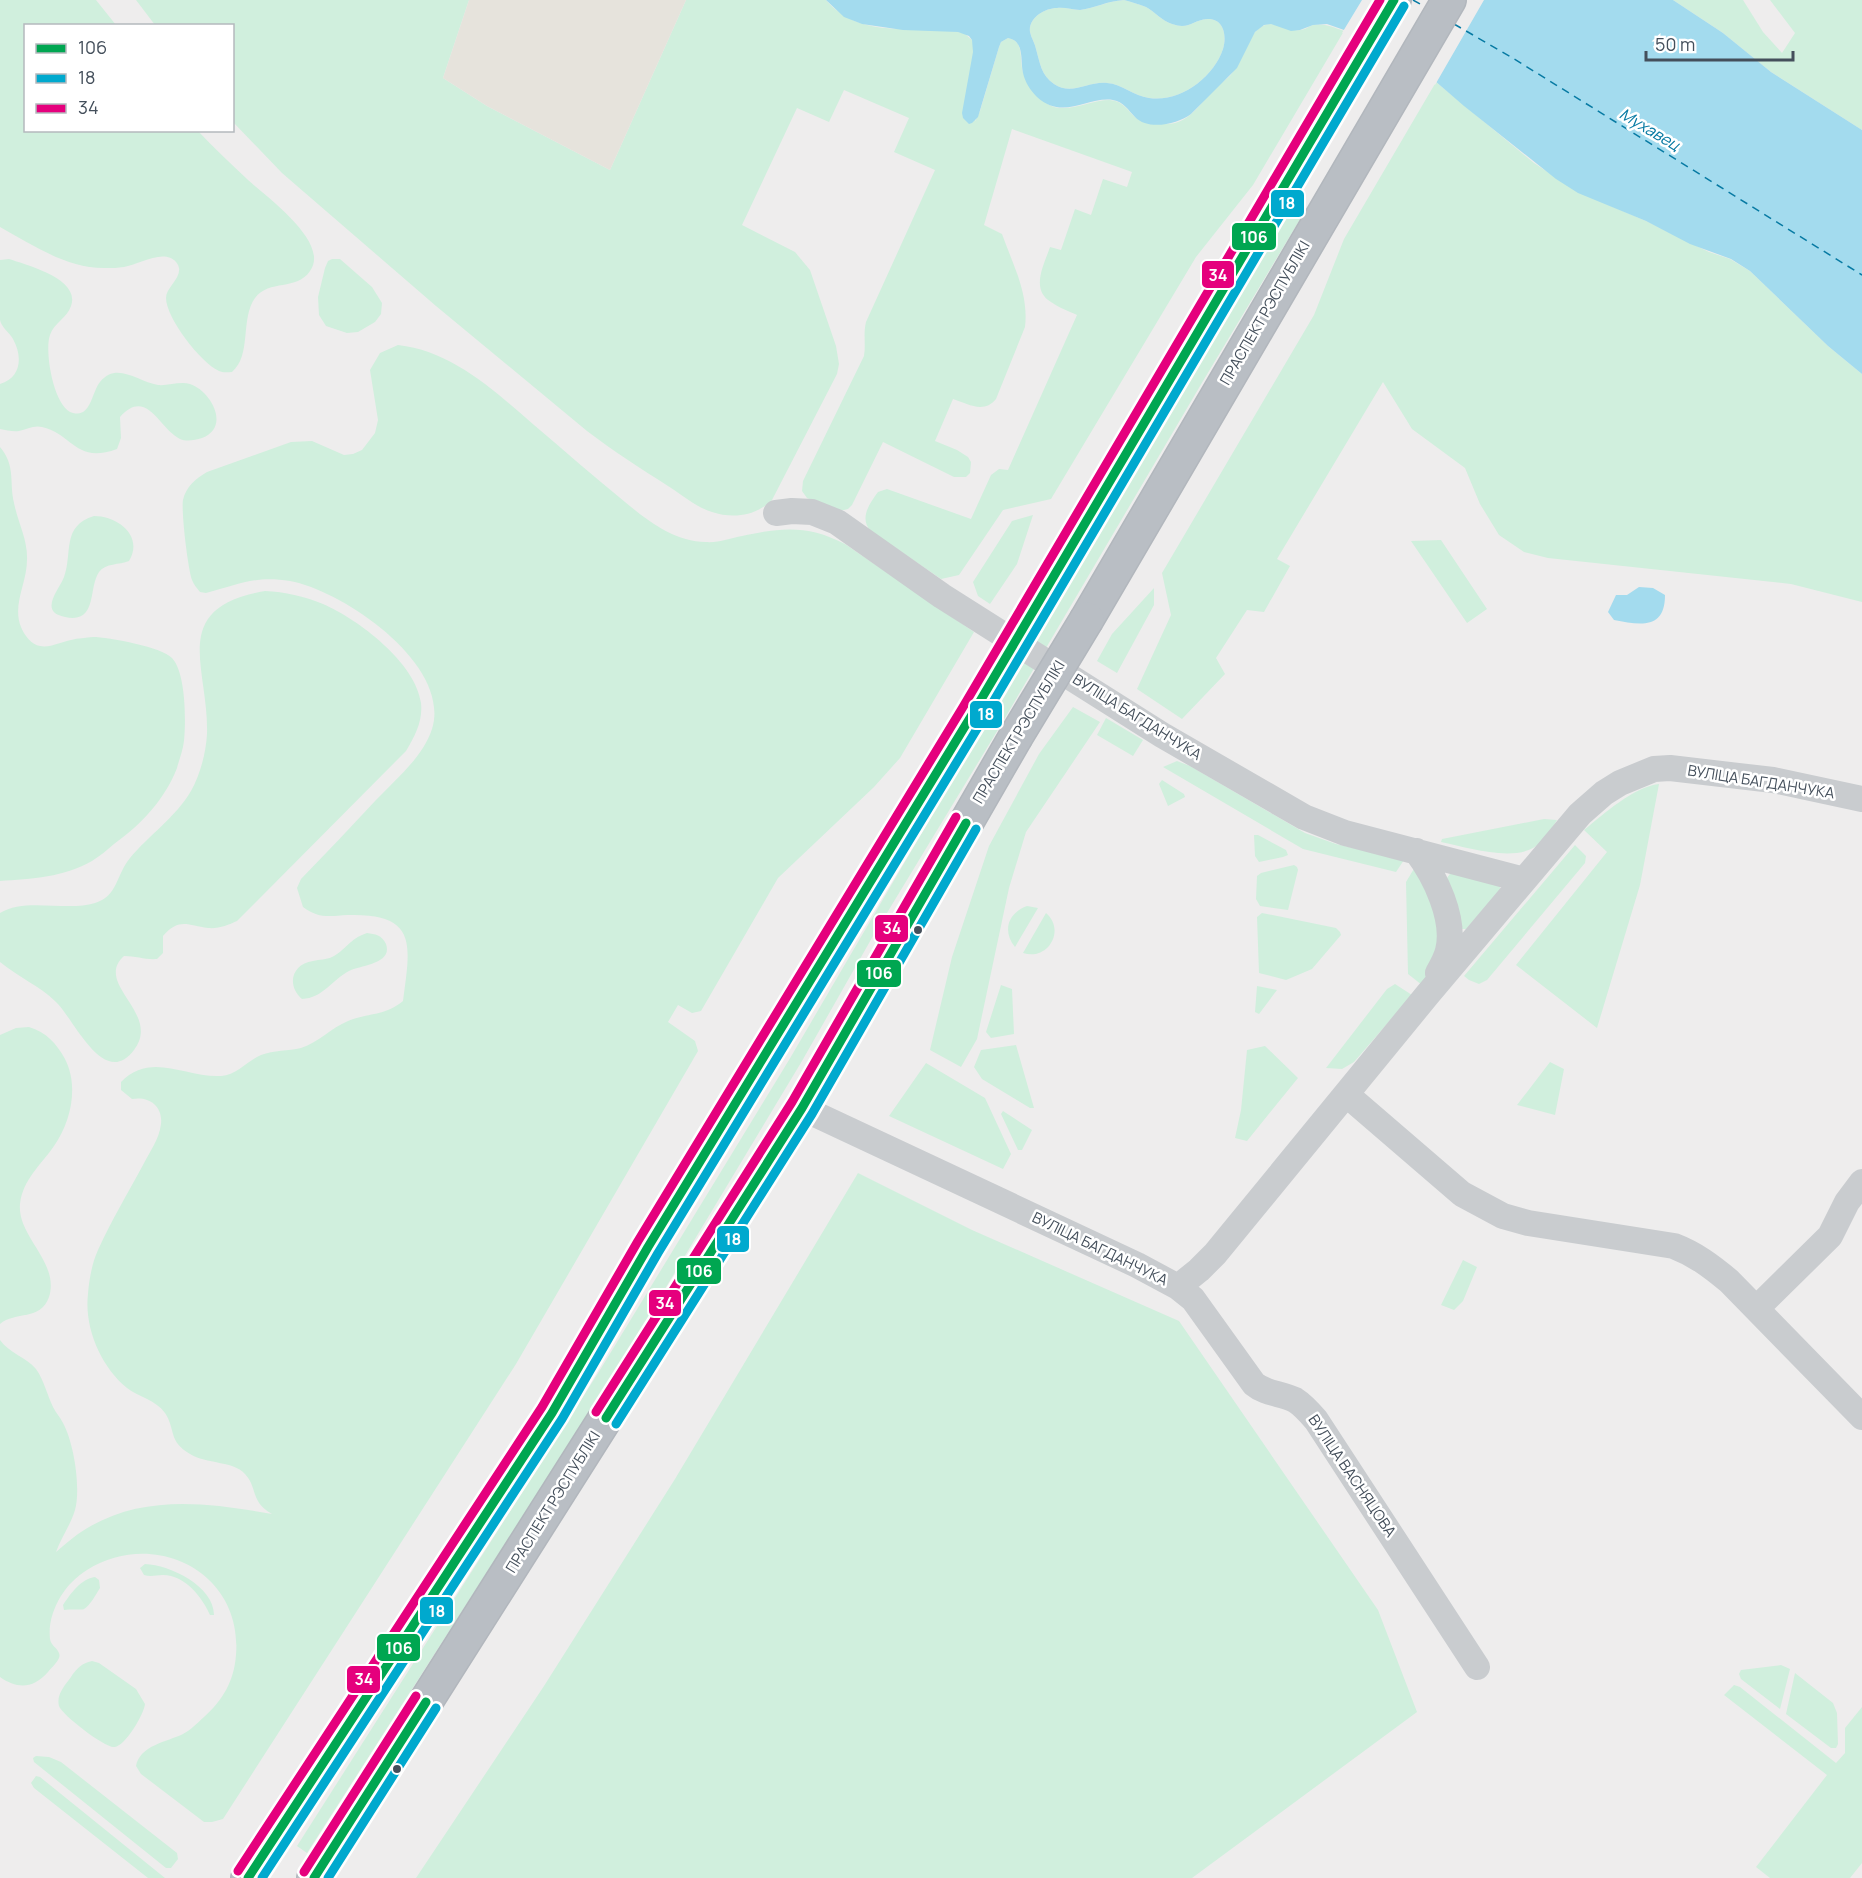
<svg xmlns="http://www.w3.org/2000/svg" width="1862" height="1878" font-family="Manrope,sans-serif">
	<style>
		.green { fill: #d0efdd }
		.sand { fill: #e6e3dc }
		.water { fill: #a3dbee; fill-rule: evenodd }
		.pier { fill: #eeeded }
		.lines { fill: none; stroke-linecap: round; stroke-linejoin: round }
		.ferry { stroke: #077aa3; stroke-width: 1.5; stroke-dasharray: 8 6; stroke-linecap: butt }
		.highway-casing { stroke: #b2b7bd; stroke-width: 36 }
		.minor { stroke: #c9cccf; stroke-width: 26 }
		.highway { stroke: #b9bec4; stroke-width: 33 }
		.highway-bridge-casing { stroke: #b2b7bd; stroke-width: 36; stroke-linecap: butt }
		.highway-bridge { stroke: #b9bec4; stroke-width: 33 }
		.bus-1-casing { stroke: #fff; stroke-width: 14 }
		.bus-2-casing { stroke: #fff; stroke-width: 14 }
		.bus-3-casing { stroke: #fff; stroke-width: 14 }
		.bus-1 { stroke: #00a651; stroke-width: 9 }
		.bus-2 { stroke: #00a9ce; stroke-width: 9 }
		.bus-3 { stroke: #e5007d; stroke-width: 9 }
		.bus-dot { fill: #444f5b; stroke: #fff; stroke-width: 2 }
		.labels { text-anchor: middle; stroke-width: 5; stroke-linejoin: round; paint-order: stroke }
		.street-label { font-size: 15px; fill: #444f5b; stroke: #fff }
		.water-label { font-size: 16px; font-style: italic; fill: #077aa3; stroke: #fff }
		.line-badge { stroke: #fff; stroke-width: 2 }
		.badge-label { font-size: 16px; text-anchor: middle; font-weight: bold; fill: #fff }
	</style>
	<rect width="100%" height="100%" fill="#eeeded"/>
	<!-- green -->
	<path class="green" d="M0 0H96L116 25 26 26V130L198 131C213 147 230 163 247 179 265 196 331 242 310 271 297 291 269 279 255 298 240 319 252 355 232 372 228 372 223 373 219 371 201 363 166 318 166 298 166 286 187 275 176 262 164 248 138 265 124 267 118 268 112 268 106 268 67 269 33 245 0 227Z
		M136 0H469L443 78 487 106 610 170 686 0H826C862 42 916 23 964 33L972 40 974 46 975 121 980 111 999 47 1001 42 1008 38C1025 41 1019 59 1023 72 1026 81 1038 94 1044 101 1061 118 1091 99 1110 100 1123 101 1127 110 1135 117 1143 125 1165 125 1175 123 1192 119 1203 100 1215 88 1220 83 1228 79 1232 73 1243 59 1248 31 1265 25 1276 21 1288 32 1300 30 1305 30 1309 26 1313 25 1324 23 1333 27 1344 31L1253 185 1196 257 1051 499 1003 510 959 575 941 579 871 531C859 519 869 504 878 492L887 489 971 519 991 475 999 469 1008 470 1077 315C1069 311 1059 308 1051 302 1030 289 1044 265 1050 247L1061 250 1075 209 1091 215 1103 179 1127 187 1132 172 1012 129 984 225 1002 234C1013 265 1029 294 1025 327L996 399C984 414 968 404 953 399L935 441 957 450 968 457 971 462 970 473 966 477H954L883 442 852 505 848 509 836 512 807 498 802 491 803 481 864 356C866 344 863 334 866 322L935 170 894 152 909 118 844 90 829 122 797 108 742 225 795 252 810 270 836 346 839 364 837 374 772 500C756 516 733 519 712 512 696 507 682 495 668 486 640 468 613 451 587 431L436 306 282 173 233 122 232 26 155 25Z
		M1124 0C1131 2 1139 4 1146 7 1155 12 1162 21 1172 24 1189 30 1193 20 1207 19 1224 18 1227 36 1223 49 1214 77 1180 103 1149 98 1134 96 1122 84 1107 83 1088 81 1072 96 1054 84 1041 75 1040 63 1036 49 1035 43 1031 38 1030 32 1028 18 1045 8 1057 8 1065 7 1072 10 1080 10 1095 8 1108 1 1124 0Z
		M1673 0H1743L1763 32 1782 53 1795 33 1770 0H1862V130L1771 72 1723 33Z
		M1436 82 1534 163 1578 192 1646 221 1709 252 1730 259 1750 271 1828 346 1862 374V602L1791 584 1548 558 1524 552 1499 535 1480 504 1465 468 1412 429 1383 382 1277 559 1290 566 1264 612 1247 610 1216 658 1225 674 1182 719 1137 689 1171 615 1162 573 1314 315 1344 239Z
		M1290 209 1302 216 1203 381 999 728 873 936 802 1061 612 1377 307 1853 297 1846 600 1370 789 1060 1192 371Z
		M9 259C27 265 81 279 71 306 67 318 54 323 50 335 44 351 54 409 73 413 91 418 92 391 100 382 117 361 138 382 158 385 168 386 180 381 190 384 211 391 231 427 202 438 195 440 187 442 180 439 159 429 147 387 120 417L121 438 117 449C75 464 73 434 42 427 34 425 27 429 19 431 13 432 6 430 0 429V384C21 378 23 357 13 339 10 333 1 327 0 320 0 308 0 274 0 260Z
		M332 259H340L372 287 382 303 381 314 375 322 358 332 347 333 326 326 319 315 318 297 325 268 328 261Z
		M398 345C452 351 495 391 534 425 565 451 594 477 625 502 648 521 675 542 706 542 718 543 731 538 742 536 782 527 809 525 845 544L974 632 900 758 874 787 778 878 701 1011 692 1013 678 1005 668 1022 695 1041 698 1051 516 1364 223 1819 212 1822H204L141 1774 136 1766C140 1745 167 1742 183 1734 191 1730 197 1723 204 1717 223 1700 234 1681 236 1655 243 1572 154 1528 87 1570 65 1583 47 1612 50 1639 51 1647 62 1650 59 1658 57 1663 51 1668 48 1672 33 1689 17 1689 0 1677V1340C9 1353 26 1357 36 1369 44 1380 47 1395 53 1407 56 1413 60 1417 63 1423 74 1443 81 1488 75 1510 71 1524 61 1538 56 1552 63 1546 70 1540 78 1534 137 1493 205 1502 272 1514 250 1502 258 1488 245 1474 234 1461 206 1464 190 1454 168 1441 176 1430 165 1413 156 1400 139 1397 127 1388 101 1367 84 1328 88 1294 89 1280 92 1263 98 1250 111 1221 128 1193 143 1165 150 1151 159 1140 161 1124 163 1105 148 1096 132 1099L121 1090V1082C151 1051 186 1078 221 1076 237 1075 247 1061 261 1055 274 1050 288 1051 301 1048 319 1042 331 1028 348 1021 370 1012 383 1017 403 1001 410 946 419 913 348 915 329 916 319 919 303 907L297 888 301 879C326 853 351 827 376 800 396 779 423 757 432 729 452 665 344 591 290 581 255 575 238 585 206 593L200 592C197 588 194 585 192 580 188 569 181 511 183 500 186 487 195 479 207 472L291 442 312 441 344 455 353 454 362 450 375 433 378 420 370 370 380 353Z
		M0 447C16 466 9 482 14 503 18 523 28 540 27 560 27 583 12 605 21 627 24 635 32 645 40 646 50 648 61 642 71 640 78 638 86 638 93 637 108 637 162 647 172 658 186 673 186 721 184 741 183 750 179 760 177 768 165 799 141 825 114 844 107 850 100 856 92 861 65 877 31 879 0 881Z
		M1033 515 1017 564 990 604 978 596 973 582 1012 521Z
		M94 516C118 516 144 536 129 561 119 565 106 563 99 572 88 588 98 624 65 617 38 612 59 590 64 577 73 553 61 526 94 516Z
		M1441 540 1487 609 1467 623 1411 541Z
		M1154 588V605L1117 673 1097 661 1112 634Z
		M265 591C285 592 304 596 323 604 358 619 416 663 421 703 423 721 415 736 406 751L237 921C228 925 219 929 208 928 188 926 180 917 163 936V953L157 959C146 960 136 956 124 956 93 984 162 1013 134 1050 104 1090 74 1019 56 1002 40 986 18 977 0 962V913C25 897 67 912 95 903 118 896 116 875 130 858 149 835 175 818 191 791 200 775 206 753 207 734 209 667 167 608 265 591Z
		M1073 707 1100 722 1026 832 1009 888 977 1039 961 1067 930 1050 952 957 989 846 1039 754Z
		M1106 718 1143 740 1133 756 1097 735Z
		M1177 761 1190 766 1305 833 1336 844 1404 860 1396 872 1303 849 1163 767Z
		M1162 780 1184 794 1185 797 1168 806 1159 784Z
		M1659 784 1640 885 1597 1028 1516 965 1607 852 1584 830C1604 814 1633 787 1659 784Z
		M1544 819 1557 820C1551 830 1544 842 1533 848 1509 861 1466 847 1441 842L1442 839Z
		M1254 835H1258L1286 850 1288 855 1283 857 1259 862 1255 856Z
		M1575 845 1586 856 1585 863 1487 980 1479 984 1469 980 1464 976Z
		M1294 865 1297 867 1298 870 1288 910 1260 906 1256 899 1257 876 1261 873Z
		M1415 867 1426 879 1439 933 1433 963 1422 985 1408 974 1406 882Z
		M1452 871 1500 885V890L1466 929H1462L1447 878Z
		M1027 906 1038 908 1015 947C1002 931 1008 913 1027 906Z
		M1046 913C1066 930 1048 961 1023 953Z
		M1262 913 1336 928 1340 932 1341 935 1312 969 1286 980 1259 973 1257 917Z
		M367 933C375 934 382 935 386 944 393 964 361 965 349 971 332 980 323 998 302 999 286 985 292 964 313 961 320 959 326 960 332 957 346 950 349 939 367 933Z
		M1395 984 1412 995 1354 1062 1342 1069 1326 1068 1387 989Z
		M1001 985 1012 989 1014 1034 991 1038 986 1032Z
		M1257 986 1277 990 1259 1014 1255 1012Z
		M29 1027C46 1032 57 1044 65 1059 79 1086 71 1122 54 1146 41 1165 23 1179 20 1204 17 1237 60 1262 49 1297 41 1321 15 1311 0 1324V1035L16 1028Z
		M1016 1045 1034 1108H1030L982 1079 974 1067 981 1050Z
		M1265 1046 1298 1078 1247 1141 1235 1138 1241 1110 1247 1050Z
		M1550 1062 1564 1069 1555 1115 1517 1105Z
		M926 1063 985 1098 1011 1154 1003 1169 889 1116Z
		M1003 1111 1032 1130 1022 1150H1018L1001 1114Z
		M858 1173 972 1230 1179 1321 1378 1610 1417 1712 1192 1878H416L544 1686 675 1479Z
		M1463 1260 1477 1267 1463 1301 1454 1310 1441 1305Z
		M145 1564C170 1565 214 1586 214 1615H210C202 1597 185 1575 163 1575 156 1575 151 1577 144 1575L140 1568Z
		M95 1577 99 1580 100 1588C96 1594 90 1606 84 1609 83 1610 69 1609 64 1610L63 1605C71 1593 81 1579 95 1577Z
		M92 1661 99 1663 136 1689 145 1704C144 1714 125 1747 114 1747 105 1748 62 1715 59 1706 56 1695 65 1685 71 1677 76 1669 82 1663 92 1661Z
		M1781 1665 1790 1669 1780 1709 1741 1679 1739 1674 1741 1670Z
		M1795 1673 1833 1703 1837 1713 1838 1744 1836 1748H1831L1786 1714Z
		M1734 1685 1740 1687 1836 1763 1845 1753V1728L1862 1707V1863L1850 1878H1770L1756 1867 1827 1775 1724 1695Z
		M36 1756 49 1757 61 1762 177 1853 178 1859 171 1868H166L34 1762 33 1758Z
		M36 1776 40 1777 165 1878H148L34 1788 31 1783Z"/>
	<!-- sand -->
	<path class="sand" d="M469 0H686L610 170 487 106 443 78Z"/>
	<!-- water -->
	<path class="water" d="M826 0H1673L1723 33 1771 72 1862 130V374L1828 346 1750 271 1731 259 1690 244 1646 221 1578 193 1556 179 1464 106 1398 49 1327 24 1313 25 1300 30 1291 31 1271 24 1264 25 1255 32 1237 68 1191 114C1178 124 1148 131 1135 117 1128 110 1124 102 1113 100 1088 96 1063 121 1037 97 1030 90 1025 82 1023 73 1020 60 1025 41 1008 38L1001 42 999 47 978 117 972 123 969 124 963 118 962 113 973 52 972 40 969 36 958 32 903 30 862 24 844 17ZM1124 0C1131 2 1139 4 1146 7 1155 12 1162 21 1172 24 1189 30 1193 20 1207 19 1224 18 1227 36 1223 49 1214 77 1180 103 1149 98 1134 96 1122 84 1107 83 1088 81 1072 96 1054 84 1041 75 1040 63 1036 49 1035 43 1031 38 1030 32 1028 18 1045 8 1057 8 1065 7 1072 10 1080 10 1095 8 1107 1 1124 0Z
		M1639 587 1653 588 1665 595C1665 630 1640 625 1614 620L1608 612 1616 595H1627Z"/>
	<!-- pier -->
	<path class="pier" d="M1362 0H1484L1435 85 1396 52 1342 33Z"/>
	<g class="lines">
		<!-- ferry -->
		<path class="ferry" d="M1413 0 1427 8
			M1454 24 1511 57 1862 275"/>
		<defs>
			<path id="highway" d="M1044 592 1394 0
				M1087 619 1449 0
				M248 1878 552 1413 648 1247 973 713
				M314 1878 802 1108 1015 738"/>
		</defs>
		<!-- highway casing -->
		<use href="#highway" class="highway-casing"/>
		<!-- minor -->
		<path class="minor" d="M776 513 792 511 812 512 837 522 942 596 1162 735 1304 817 1345 833 1524 880
			M1416 851C1435 876 1456 919 1448 951 1446 959 1442 966 1438 973
			M1347 1095 1462 1194 1503 1216 1528 1223 1674 1246C1695 1254 1711 1266 1729 1281L1862 1417
			M802 1108 1137 1265 1178 1287 1193 1299 1254 1384C1266 1394 1281 1393 1295 1400 1303 1405 1310 1413 1316 1420L1477 1667
			M1178 1287 1199 1270 1215 1254 1428 994 1580 814 1604 793 1620 783 1654 769 1670 768 1773 780 1862 799
			M1757 1308 1830 1236 1847 1202 1862 1182"/>
		<!-- highway -->
		<use href="#highway" class="highway"/>
		<defs>
			<path id="highway-bridge" d="M973 713 1044 592
				M1015 738 1087 619"/>
		</defs>
		<!-- highway-bridge casing -->
		<use href="#highway-bridge" class="highway-bridge-casing"/>
		<!-- highway-bridge -->
		<use href="#highway-bridge" class="highway-bridge"/>
		<defs>
			<path id="bus-1" d="M606 1418 802 1108 966 823
				M248 1878 552 1413 648 1247 973 713 1394 0
				M314 1878 426 1702"/>
			<path id="bus-2" d="M616 1424 812 1114 976 829
				M262 1878 562 1419 658 1253 983 719 1404 6
				M328 1878 436 1708"/>
			<path id="bus-3" d="M596 1412 792 1102 956 817
				M238 1871 542 1407 638 1241 963 707 1380 0
				M304 1872 416 1696"/>
		</defs>
		<!-- bus-1 casing -->
		<use href="#bus-1" class="bus-1-casing"/>
		<!-- bus-2 casing -->
		<use href="#bus-2" class="bus-2-casing"/>
		<!-- bus-3 casing -->
		<use href="#bus-3" class="bus-3-casing"/>
		<!-- bus-1 -->
		<use href="#bus-1" class="bus-1"/>
		<!-- bus-2 -->
		<use href="#bus-2" class="bus-2"/>
		<!-- bus-3 -->
		<use href="#bus-3" class="bus-3"/>
	</g>
	<!-- markers -->
	<g class="bus-dot">
		<circle cx="918" cy="930" r="5"/>
		<circle cx="397" cy="1769" r="5"/>
	</g>
	<g class="labels">
		<!-- street labels -->
		<g class="street-label">
			<text transform="translate(1265 313) rotate(-60)" y="5">ПРАСПЕКТ РЭСПУБЛІКІ</text>
			<text transform="translate(1137 717) rotate(32)" y="5">ВУЛІЦА БАГДАНЧУКА</text>
			<text transform="translate(1019 732) rotate(-59)" y="5">ПРАСПЕКТ РЭСПУБЛІКІ</text>
			<text transform="translate(1761 782) rotate(9)" y="5">ВУЛІЦА БАГДАНЧУКА</text>
			<text transform="translate(1100 1249) rotate(26)" y="5">ВУЛІЦА БАГДАНЧУКА</text>
			<text transform="translate(1352 1476) rotate(56)" y="5">ВУЛІЦА ВАСНЯЦОВА</text>
			<text transform="translate(553 1502) rotate(-58)" y="5">ПРАСПЕКТ РЭСПУБЛІКІ</text>
		</g>
		<!-- water labels -->
		<g class="water-label">
			<text transform="translate(1650 129) rotate(31)" y="6">Мухавец</text>
		</g>
	</g>
	<g class="line-badge">
		<rect x="1270" y="189" width="35" height="29" rx="6" fill="#00a9ce"/>
		<rect x="1231" y="222" width="46" height="29" rx="6" fill="#00a651"/>
		<rect x="1201" y="260" width="34" height="29" rx="6" fill="#e5007d"/>
		<rect x="969" y="700" width="34" height="29" rx="6" fill="#00a9ce"/>
		<rect x="874" y="914" width="35" height="29" rx="6" fill="#e5007d"/>
		<rect x="856" y="959" width="46" height="29" rx="6" fill="#00a651"/>
		<rect x="716" y="1225" width="34" height="28" rx="6" fill="#00a9ce"/>
		<rect x="676" y="1257" width="46" height="28" rx="6" fill="#00a651"/>
		<rect x="648" y="1289" width="34" height="28" rx="6" fill="#e5007d"/>
		<rect x="419" y="1596" width="35" height="29" rx="6" fill="#00a9ce"/>
		<rect x="376" y="1633" width="45" height="29" rx="6" fill="#00a651"/>
		<rect x="346" y="1665" width="35" height="29" rx="6" fill="#e5007d"/>
	</g>
	<g class="badge-label">
		<text x="1287" y="209">18</text>
		<text x="1254" y="243">106</text>
		<text x="1218" y="281">34</text>
		<text x="986" y="720">18</text>
		<text x="892" y="934">34</text>
		<text x="879" y="979">106</text>
		<text x="733" y="1245">18</text>
		<text x="699" y="1277">106</text>
		<text x="665" y="1309">34</text>
		<text x="437" y="1617">18</text>
		<text x="399" y="1654">106</text>
		<text x="364" y="1685">34</text>
	</g>
	<!-- legend -->
	<rect x="24" y="24" width="210" height="108" fill="#ffffff" stroke="#b4b9bd" stroke-width="1.5"/>
	<rect x="36" y="44" width="30" height="9" fill="#00a651" stroke="#b4b9bd" stroke-width="1.5"/>
	<text x="78" y="54" font-size="18" fill="#444f5b">106</text>
	<rect x="36" y="74" width="30" height="9" fill="#00a9ce" stroke="#b4b9bd" stroke-width="1.5"/>
	<text x="78" y="84" font-size="18" fill="#444f5b">18</text>
	<rect x="36" y="104" width="30" height="9" fill="#e5007d" stroke="#b4b9bd" stroke-width="1.5"/>
	<text x="78" y="114" font-size="18" fill="#444f5b">34</text>
	<!-- scale -->
	<path d="M1646 51v9h147v-9" fill="none" stroke="#444f5b" stroke-width="3"/>
	<text x="1655" y="51" font-size="18" fill="#444f5b" stroke="#ffffff" stroke-width="4.5" paint-order="stroke">50 m</text>
</svg>
